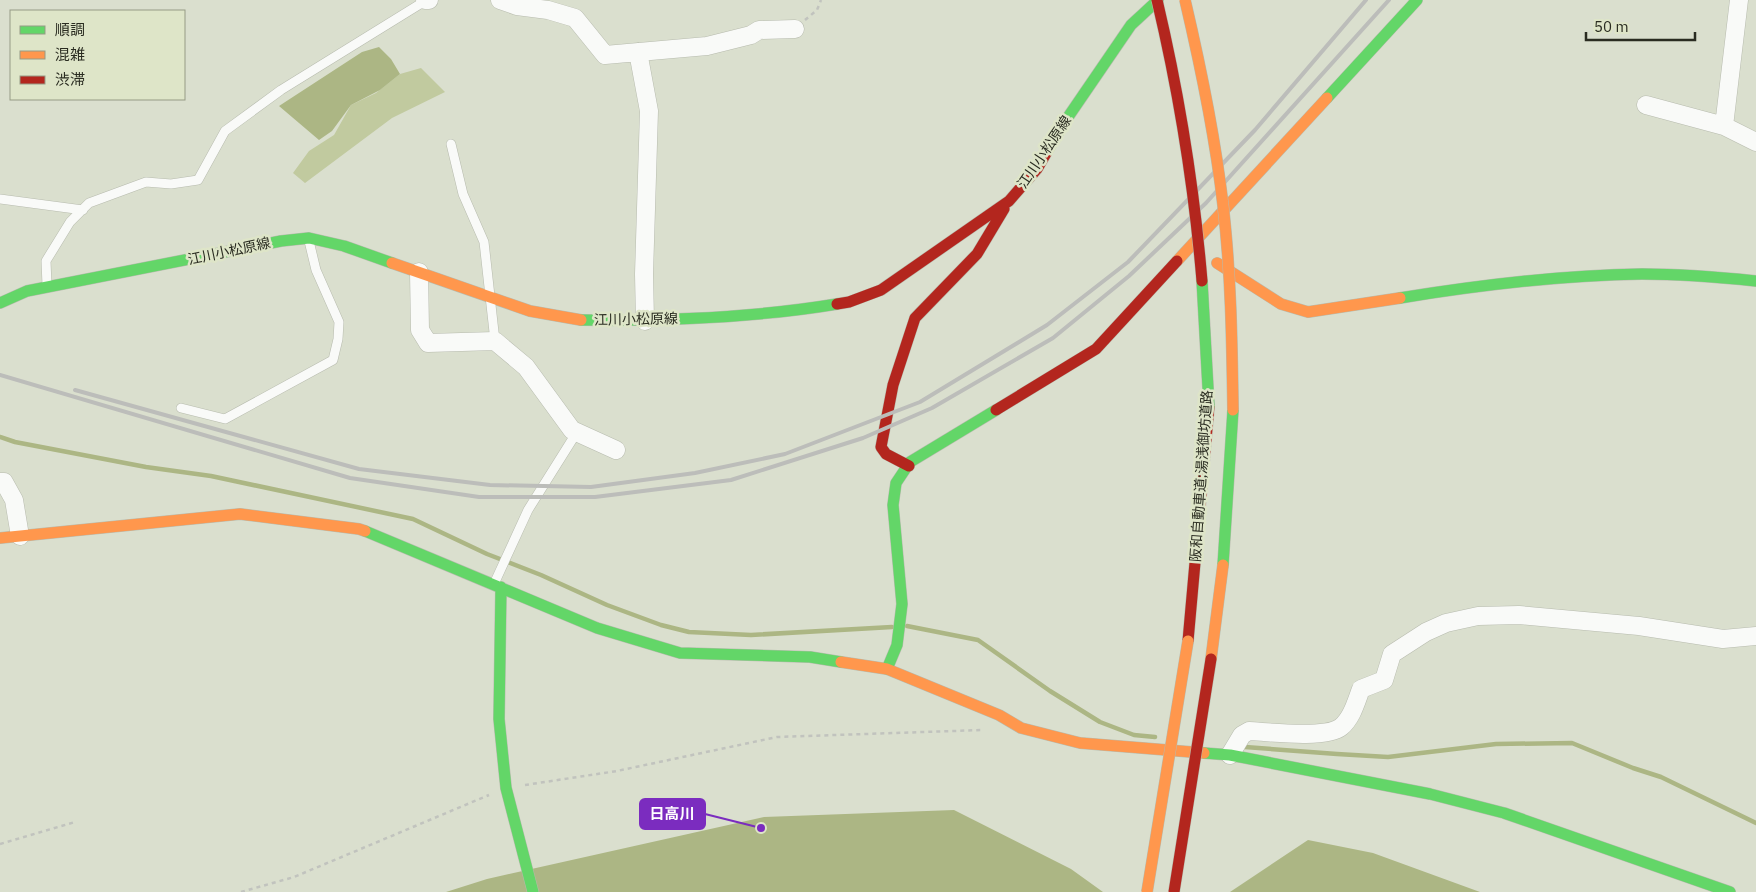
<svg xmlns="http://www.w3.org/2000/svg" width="1756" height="892" font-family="'IBM Plex Sans','Noto Sans JP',sans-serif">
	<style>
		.forest { fill: #c1ca9f }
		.water { fill: #acb684 }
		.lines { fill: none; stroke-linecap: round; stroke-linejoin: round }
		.stream { stroke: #acb684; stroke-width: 4.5 }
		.lane-casing { stroke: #b7bbae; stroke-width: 10 }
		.street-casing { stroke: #b7bbae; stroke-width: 19 }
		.fast-casing { stroke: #b7bbae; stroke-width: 12 }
		.slow-casing { stroke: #b7bbae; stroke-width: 12 }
		.jam-casing { stroke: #b7bbae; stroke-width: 12 }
		.path { stroke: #c1c3be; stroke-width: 2.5; stroke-dasharray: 4 4; stroke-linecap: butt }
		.lane { stroke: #f9faf8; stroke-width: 9 }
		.street { stroke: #f9faf8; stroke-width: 18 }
		.fast { stroke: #63d668; stroke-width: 11 }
		.slow { stroke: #ff974d; stroke-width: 11 }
		.jam { stroke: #b3261e; stroke-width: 11 }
		.rail { stroke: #bcbdba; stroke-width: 4 }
		.fast-bridge-casing { stroke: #b7bbae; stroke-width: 12; stroke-linecap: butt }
		.slow-bridge-casing { stroke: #b7bbae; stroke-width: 12; stroke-linecap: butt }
		.jam-bridge-casing { stroke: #b7bbae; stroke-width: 12; stroke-linecap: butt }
		.fast-bridge { stroke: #63d668; stroke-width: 11 }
		.slow-bridge { stroke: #ff974d; stroke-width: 11 }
		.jam-bridge { stroke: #b3261e; stroke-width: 11 }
		.labels { text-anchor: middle; stroke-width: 5; stroke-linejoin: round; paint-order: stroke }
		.street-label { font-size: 14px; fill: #2a2c21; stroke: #dee5c8 }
		.leader { fill: none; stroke: #7b2cbf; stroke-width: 2 }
		.callout-dot { fill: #7b2cbf; stroke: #dee5c8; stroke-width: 2 }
		.callout { fill: #7b2cbf; stroke: #7b2cbf; stroke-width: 2 }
		.callout-label { font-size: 15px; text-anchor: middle; font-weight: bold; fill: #fff }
	</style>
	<rect width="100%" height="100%" fill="#dadfce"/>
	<!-- forest -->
	<path class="forest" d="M421 68 445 92 392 118 305 183 293 173 309 151 334 135 351 105 376 93 400 74Z"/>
	<!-- water -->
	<path class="water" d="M379 47 391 59 400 74 380 90 351 105 332 131 319 140 279 106 362 52Z
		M954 810 1071 869 1103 892H446L487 879 764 817Z
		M1308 840 1373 853 1480 892H1230Z"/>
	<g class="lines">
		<!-- stream -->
		<path class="stream" d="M0 437 15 442 146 467 211 476 413 519 487 554 541 575 607 605 661 625 689 632 751 635 892 627
			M907 626 978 640 1050 691 1100 722 1134 735 1155 737
			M1245 747 1337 754 1388 757 1496 744 1572 743 1633 768 1661 777 1756 823"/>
		<defs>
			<path id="lane" d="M451 144 463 194 484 242 495 341
				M0 199 83 210
				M47 285 46 261 70 222 89 203 146 182 171 184 198 180 225 131 281 90 425 1
				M181 408 225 419 333 360 338 339 339 322 316 270 309 241
				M494 584 528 510 577 432"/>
			<path id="street" d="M425 0H429
				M500 0 517 6 548 10 575 18 605 55 707 46 751 35 759 30 795 29
				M638 52 649 111 644 274 645 321
				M1646 105 1724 126 1756 142
				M1724 126 1739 0
				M419 272 420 330 428 343 495 341 526 367 572 430 616 450
				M0 482H4L14 500 20 536
				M1230 755 1242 735 1249 731C1269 732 1326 739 1341 727 1352 718 1356 702 1361 689L1384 680 1392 654 1426 632 1446 623 1478 616 1519 615 1639 626 1723 639 1756 636"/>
			<path id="fast" d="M1327 98 1417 0
				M1048 150 1066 120 1131 25 1158 0
				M1400 298C1480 285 1561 275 1642 274 1680 274 1718 277 1756 281
				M0 303 27 291 281 241 309 238 344 246 392 263
				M581 320C667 321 753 318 837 304
				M365 531 597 628 680 653 810 657 841 662
				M1223 565 1233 410
				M501 587 499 719 506 788 533 892
				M887 669 897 645 902 604 893 505 896 483 910 462 996 410
				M1204 753 1230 755 1430 794 1504 813 1730 892"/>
			<path id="slow" d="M1177 261 1327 98
				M392 263 530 311 581 320
				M1217 263 1281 304 1308 312 1400 298
				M0 538 240 514 359 529 365 531
				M841 662 887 669 999 715 1021 728 1080 743 1204 753"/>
			<path id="jam" d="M837 304 849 302 881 290 1009 201 1037 169 1048 150
				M996 410 1096 349 1177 261
				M909 466 886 454 881 447 893 385 915 318 977 254 1004 209
				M1188 641 1209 406"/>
		</defs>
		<!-- lane casing -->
		<use href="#lane" class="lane-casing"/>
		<!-- street casing -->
		<use href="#street" class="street-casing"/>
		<!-- fast casing -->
		<use href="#fast" class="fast-casing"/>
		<!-- slow casing -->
		<use href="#slow" class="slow-casing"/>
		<!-- jam casing -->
		<use href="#jam" class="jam-casing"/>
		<!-- path -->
		<path class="path" d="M805 20 817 10 821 0
			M525 785 617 771 777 737 982 730
			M0 844 75 822
			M241 892 294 877 489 795"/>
		<!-- lane -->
		<use href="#lane" class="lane"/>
		<!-- street -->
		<use href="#street" class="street"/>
		<!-- fast -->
		<use href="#fast" class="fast"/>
		<!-- slow -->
		<use href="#slow" class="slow"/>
		<!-- jam -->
		<use href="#jam" class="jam"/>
		<!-- rail -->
		<path class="rail" d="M0 375 350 478 479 497H595L731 480 863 438 932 408 1053 338 1129 276 1206 203 1389 0
			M75 390 359 469 490 485 591 487 695 473 785 454 920 402 1047 325 1128 262 1255 130 1366 0"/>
		<defs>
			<path id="fast-bridge" d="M1202 281 1209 406"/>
			<path id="slow-bridge" d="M1185 0C1201 68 1215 136 1223 205 1231 273 1232 342 1233 410
				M1211 659 1223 565
				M1147 892 1188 641"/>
			<path id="jam-bridge" d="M1157 0C1179 93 1194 186 1202 281
				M1174 892 1211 659"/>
		</defs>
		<!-- fast-bridge casing -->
		<use href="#fast-bridge" class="fast-bridge-casing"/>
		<!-- slow-bridge casing -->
		<use href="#slow-bridge" class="slow-bridge-casing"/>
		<!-- jam-bridge casing -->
		<use href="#jam-bridge" class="jam-bridge-casing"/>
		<!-- fast-bridge -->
		<use href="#fast-bridge" class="fast-bridge"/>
		<!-- slow-bridge -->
		<use href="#slow-bridge" class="slow-bridge"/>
		<!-- jam-bridge -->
		<use href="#jam-bridge" class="jam-bridge"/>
	</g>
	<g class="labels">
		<!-- street labels -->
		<g class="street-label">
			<text transform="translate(1044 152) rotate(-56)" y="5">江川小松原線</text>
			<text transform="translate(229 251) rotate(-12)" y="5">江川小松原線</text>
			<text transform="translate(636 319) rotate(-1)" y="5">江川小松原線</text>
			<text transform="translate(1201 476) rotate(-86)" y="5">阪和自動車道;湯浅御坊道路</text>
		</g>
	</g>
	<!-- callouts -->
	<path class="leader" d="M761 828L705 814"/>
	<circle class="callout-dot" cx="761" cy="828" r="5"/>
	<rect class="callout" x="640" y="799" width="65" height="30" rx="5"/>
	<g class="callout-label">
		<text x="672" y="819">日高川</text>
	</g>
	<!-- legend -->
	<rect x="10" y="10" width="175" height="90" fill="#dee5c8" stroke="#969b85"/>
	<rect x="20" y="26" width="25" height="8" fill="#63d668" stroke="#969b85"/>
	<text x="55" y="35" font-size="15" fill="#2a2c21">順調</text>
	<rect x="20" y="51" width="25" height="8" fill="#ff974d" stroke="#969b85"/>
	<text x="55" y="60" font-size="15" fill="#2a2c21">混雑</text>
	<rect x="20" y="76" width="25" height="8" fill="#b3261e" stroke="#969b85"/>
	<text x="55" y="85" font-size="15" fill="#2a2c21">渋滞</text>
	<!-- scale -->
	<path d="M1586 32v8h109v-8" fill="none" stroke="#2a2c21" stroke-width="2.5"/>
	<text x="1594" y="32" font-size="15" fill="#2a2c21" stroke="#dee5c8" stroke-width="4" paint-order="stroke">50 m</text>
</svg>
